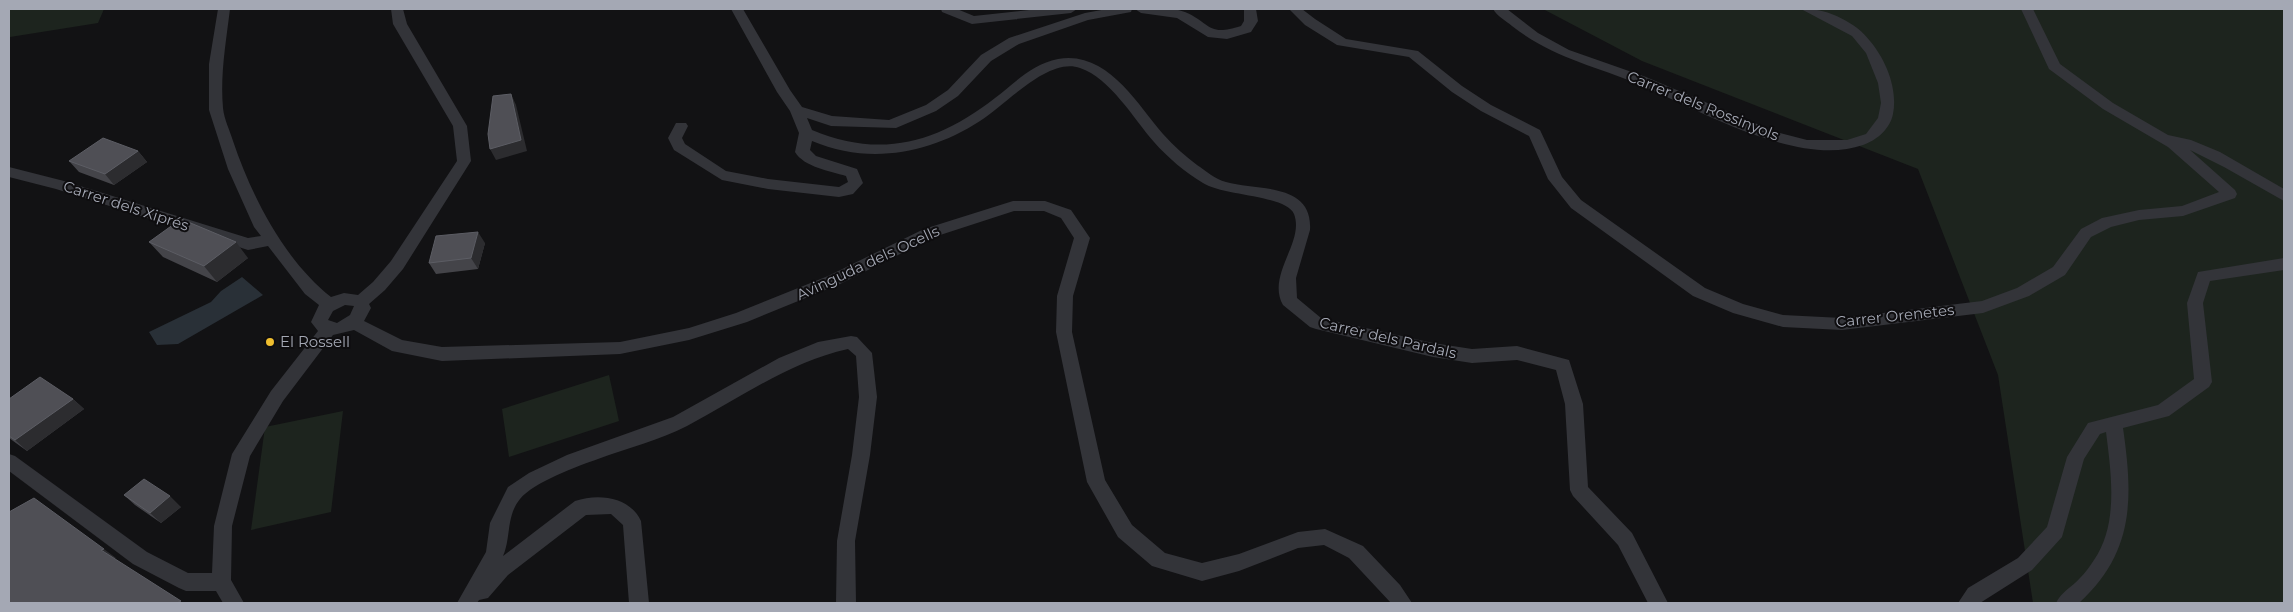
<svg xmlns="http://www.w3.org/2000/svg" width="2293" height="612" font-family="Montserrat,sans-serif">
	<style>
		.green { fill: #1d241e }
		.water { fill: #293037 }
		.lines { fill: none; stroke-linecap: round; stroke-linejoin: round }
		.street { fill: #333439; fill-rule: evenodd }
		.wall { fill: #444449 }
		.shaded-wall { fill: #2c2c2f }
		.building { fill: #4f4f55; stroke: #5c5d64 }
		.poi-dot { fill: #efbe2f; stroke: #0e0d0f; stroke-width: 2 }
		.labels { text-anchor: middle; stroke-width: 4; stroke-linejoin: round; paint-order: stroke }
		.street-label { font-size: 15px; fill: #a4a8b4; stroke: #0e0d0f }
		.poi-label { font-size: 15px; fill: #a4a8b4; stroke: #0e0d0f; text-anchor: start }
	</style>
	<rect width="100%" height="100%" fill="#121214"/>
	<!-- green -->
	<path class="green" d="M9 9H104L98 23 10 37Z
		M1543 9H2284V603H2033L1998 375 1918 169 1642 61Z
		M609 375 619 421 509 457 502 409Z
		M343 411 331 512 251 530 265 427Z"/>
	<!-- water -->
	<path class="water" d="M242 277 263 295 178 344 157 345 149 332 211 302 221 291Z"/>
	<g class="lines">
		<!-- street -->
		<path class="street" d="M218 9H230C226 42 220 75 223 108 224 119 230 131 233 141 252 197 284 260 331 297L344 293 358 295 373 282 391 261 457 161 453 126 393 24 391 9H403L407 24 467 126 471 161 403 269 385 290 369 304 371 308 364 321 402 340 442 347 620 342 689 328 736 313 828 276 924 229 1013 201H1045L1071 210 1090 238 1073 296 1072 332 1105 480 1132 525 1165 553 1202 563 1239 554 1298 532 1325 529 1363 546 1400 585 1412 603H1391L1349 558 1324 545 1298 548 1239 571 1202 581 1152 566 1118 537 1087 482 1056 332 1057 296 1074 238 1061 218 1044 211H1014L934 237 840 284 747 322 689 340 620 354 442 361 392 351 354 330 333 335 283 401 250 456 232 526 231 580 244 603H223L216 591H186L179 588 133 564 9 471V454L15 456 147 552 188 573H212L214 526 232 454 271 391 318 331 311 322 319 305 305 294 268 246 248 250 56 189 9 177V167L64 181 248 238 261 236 254 227 228 169 209 110V64ZM345 305 354 306 350 315 337 323 328 320 333 311Z
			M731 9H743L790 90 802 107 832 116 889 120 926 105 948 90 981 55 1009 38 1085 13 1107 9H1132L1131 12 1088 20 1019 44 991 61 958 96 936 111 896 128 831 126 807 118 812 130C881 159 937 143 995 98 1016 82 1032 64 1058 59 1107 50 1137 104 1163 134 1174 146 1185 156 1197 165 1206 171 1215 179 1226 182 1257 191 1313 182 1310 230L1296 278 1297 298 1321 318 1433 343 1472 349 1517 346 1569 360 1583 404 1588 487 1632 533 1668 603H1648L1618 545 1573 496 1570 490 1565 404 1556 370 1517 360 1472 363 1433 357 1316 329 1310 327 1283 305C1266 275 1305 242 1294 214 1286 195 1223 196 1203 183 1185 172 1168 158 1154 142 1134 119 1110 78 1080 68 1048 57 1007 104 980 121 929 154 869 165 812 141L810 150 816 156 857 169 863 183 853 194 839 197 768 189 722 180 674 150 668 138 676 123H686L688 126 682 138 685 144 726 171 768 179 839 187 848 182 846 176C830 171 804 167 795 152L799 133 790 111 777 92Z
			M941 9H957L974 16 1038 9H1077L1071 13 972 24 942 12Z
			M1135 9C1150 9 1170 6 1185 12 1211 23 1207 37 1241 26L1244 21V9H1256L1258 21 1251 32 1227 39 1208 37 1177 18 1141 13Z
			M1289 9H1302L1315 19 1346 39 1418 51 1462 86 1491 105 1540 130 1562 177 1581 200 1705 288 1743 304 1783 315 1842 318 1982 301 2017 288 2053 267 2081 229 2102 218 2139 210 2182 206 2219 192 2168 147 2103 109 2049 69 2021 9H2033L2060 64 2113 103 2168 135 2191 140 2220 152 2284 189V201L2224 167 2190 150 2235 190 2237 194 2235 198 2183 216 2139 220 2111 227 2091 237 2065 275 2029 296 1983 313 1842 330 1783 327 1733 313 1693 296 1571 208 1548 179 1529 136 1481 111 1452 92 1409 57 1337 45 1305 25Z
			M1493 9H1507L1538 33 1569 50 1646 77 1776 132 1807 140H1847L1866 134 1878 118 1881 103 1878 83 1866 53 1852 36 1801 9C1824 7 1856 22 1870 41 1886 60 1898 89 1893 114 1890 129 1877 140 1863 145 1798 168 1700 110 1638 84 1593 65 1553 58 1512 26 1506 21 1497 16 1493 9Z
			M2284 258V270L2210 281 2203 303 2212 382 2209 387 2169 416 2123 428C2133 497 2135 552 2079 603H2056C2061 592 2072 587 2080 578 2085 573 2090 566 2094 560 2119 524 2111 472 2106 432L2100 434 2084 459 2062 537 2032 570 1980 603H1958L1968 588 2018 558 2047 527 2067 457 2088 423 2158 405 2194 379 2187 303 2198 272Z
			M851 336 857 337 872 353 877 397 870 455 855 541 856 603H836L837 541 852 455 859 397 856 356 848 349C789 362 740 398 687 426 660 440 627 448 598 459 578 466 534 482 520 499 506 516 511 538 503 556L575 501C599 493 630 497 641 521L649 603H629L623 525 611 514 586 515 508 575 488 598 479 600 477 603H457L486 552 490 523 508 487 529 473 567 455 673 417 779 358 818 342Z"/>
	</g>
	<!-- wall -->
	<path class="wall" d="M138 151 147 162 114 185 79 172 69 161Z
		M149 242 248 258 217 282 163 257Z
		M485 243 478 269 436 274 429 263Z
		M9 399H73L84 409 27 451 9 438Z
		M124 495 181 507 161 523 135 505Z"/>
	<!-- shaded-wall -->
	<path class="shaded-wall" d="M511 94 516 105 527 151 496 160 490 149Z
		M138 151 147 162 114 185 105 174Z
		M478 232 485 243 478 269 471 258Z
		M236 242 248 258 217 282 204 266Z
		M73 399 84 409 27 451 15 440Z
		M170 496 181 507 161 523 150 513Z
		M104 549 116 558 113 560 101 550Z"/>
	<!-- building -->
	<path class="building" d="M511 94 521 140 490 149 488 134 493 96Z
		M103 138 138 151 105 174 69 161Z
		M181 219 236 242 204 266 149 242Z
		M478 232 471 258 429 263 436 236Z
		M40 377 73 399 15 440 9 436V399Z
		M144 479 170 496 150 513 124 495Z
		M34 498 104 549 101 550 181 601 177 603H9V512Z"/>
	<!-- markers -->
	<circle class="poi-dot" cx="270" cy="342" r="5"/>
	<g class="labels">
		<!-- street labels -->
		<g class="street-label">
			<text transform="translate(1703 106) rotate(22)" y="5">Carrer dels Rossinyols</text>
			<text transform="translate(126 206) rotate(18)" y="5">Carrer dels Xiprés</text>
			<text transform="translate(868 263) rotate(-25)" y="5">Avinguda dels Ocells</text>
			<text transform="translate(1895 316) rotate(-6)" y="5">Carrer Orenetes</text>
			<text transform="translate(1388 338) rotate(13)" y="5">Carrer dels Pardals</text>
		</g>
		<!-- poi labels -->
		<g class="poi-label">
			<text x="280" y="347">El Rossell</text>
		</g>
	</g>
	<!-- border -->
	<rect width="2293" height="612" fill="none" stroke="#a4a8b4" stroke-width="20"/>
</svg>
